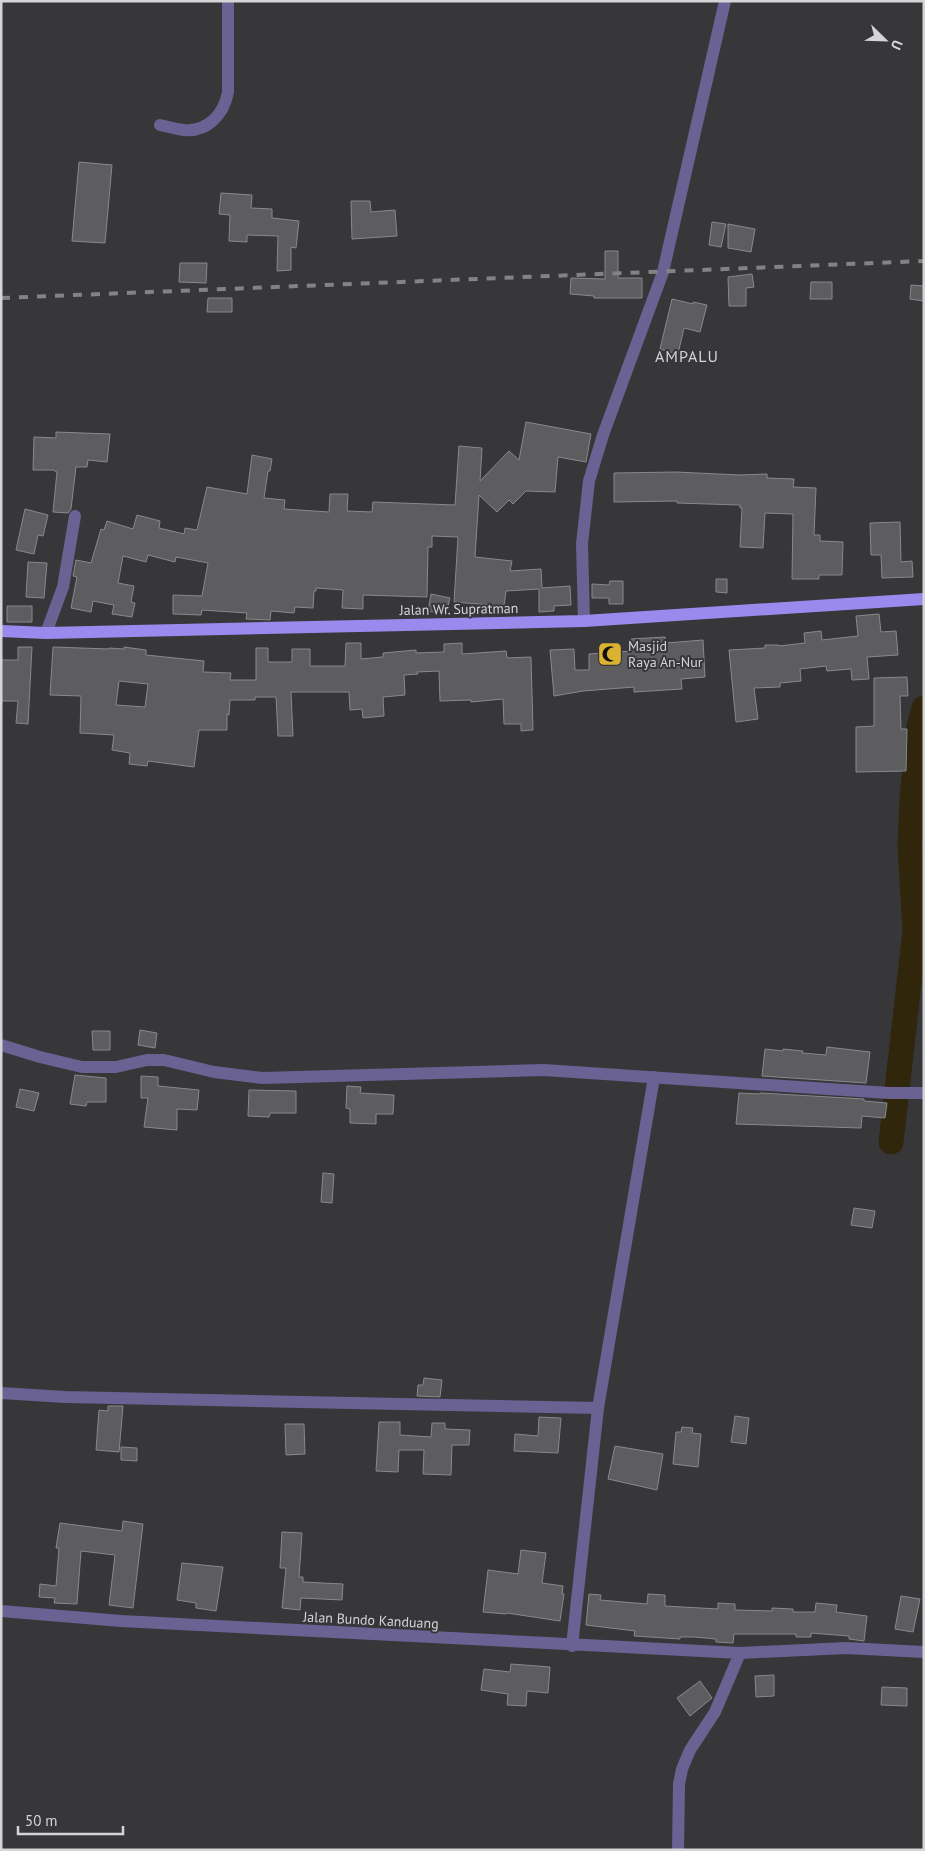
<svg xmlns="http://www.w3.org/2000/svg" width="925" height="1851" font-family="'PT Sans',sans-serif">
	<style>
		.lines { fill: none; stroke-linecap: round; stroke-linejoin: round }
		.river { stroke: #2f260b; stroke-width: 25 }
		.building { fill: #5d5d60; stroke: #89888c; fill-rule: evenodd }
		.minor { stroke: #696293; stroke-width: 12 }
		.primary { stroke: #9b8aee; stroke-width: 12 }
		.rail { stroke: #838385; stroke-width: 4; stroke-dasharray: 9 9; stroke-linecap: butt }
		.labels { text-anchor: middle; stroke-width: 4; stroke-linejoin: round; paint-order: stroke }
		.street-label { font-size: 14px; fill: #d5d5d7; stroke: #37373a }
		.poi-label { font-size: 14px; fill: #d5d5d7; stroke: #37373a; text-anchor: start }
		.quarter-label { font-size: 16px; letter-spacing: 1px; fill: #d5d5d7; stroke: #37373a }
	</style>
	<rect width="100%" height="100%" fill="#37373a"/>
	<g class="lines">
		<!-- river -->
		<path class="river" d="M891 1142 915 931 910 847 912 799 919 727 924 708"/>
	</g>
	<!-- building -->
	<path class="building" d="M79 162 112 165 105 243 72 241Z
		M221 193 252 195 251 208 272 209V218L299 221 296 248 291 247V270L277 271 278 236 247 235V242L229 241 230 215 219 214Z
		M351 201H370L371 212 395 210 397 236 352 239Z
		M712 222 726 224 721 247 709 245Z
		M728 224 755 229 751 252 728 248Z
		M605 251H618V278H642V298H594V296L570 294 571 278 605 279Z
		M180 263H207L206 283 179 282Z
		M752 274 754 287 746 288V306H729L728 277Z
		M811 282H832V299H810Z
		M911 285 924 286V301L910 299Z
		M208 298H232V312H207Z
		M672 299 693 304V302L707 305 700 332 684 328 678 354 660 349Z
		M526 422 591 434 586 462 558 457 555 492 526 491 513 504 509 500 497 512 479 495 475 557 512 561 510 571 541 569 542 588 570 586 571 605 554 606V611L539 612V589L506 591 504 606 454 602 458 537 432 536V547H428L427 597 363 595V609L342 608 343 590 316 588V591H314L313 608 295 607 294 613 271 611 270 620 246 619 247 613 202 610 201 615 173 614V595L202 596 208 563 176 557 175 562 148 555 146 562 123 556 118 583 134 586 131 602 135 603 132 617 112 614 114 605 93 601 91 612 71 608 77 577 73 576 76 560 91 563 101 529 104 530 107 521 133 529 137 515 160 521 159 528 184 534 185 528 197 530 207 487 247 494 252 455 272 459 270 471H268L264 498 285 500 284 509 329 512 330 494H348L347 511 372 512 373 502 455 505 459 446 482 448 480 481 509 451 519 460Z
		M56 432 110 434 107 462 88 460 87 467H76L71 509 68 513 53 512 57 472 53 470H33L34 437 56 438Z
		M676 472 740 475 767 474V478L794 479 793 487 816 488 814 535H820V541L843 542 842 575H819V579H792L793 514 765 513 763 548 740 547 742 508H740V505L677 503V501L614 502V473Z
		M25 509 48 515 43 536 38 535 34 554 16 550Z
		M900 522 901 562 912 561 913 577 882 578 881 555H871L870 523Z
		M28 562 47 563 44 598 26 597Z
		M716 579H727V593L716 592Z
		M610 581H623V604H609V598H592V584L609 585Z
		M431 594 450 598 446 614 428 611Z
		M7 606H32V622H7Z
		M879 614 881 632 896 631 898 655 867 657 869 679 852 680 851 669 827 671 826 666 800 669 801 681 780 683V687L754 688 758 719 736 722 729 650 765 648V645H779V646L805 643 804 633 821 631 822 640 858 636 856 616Z
		M665 637 666 643 703 640 705 677 681 679 682 689 634 692V687L583 691 554 696 550 650 574 649 575 670H589V654L632 651 631 639Z
		M346 643H361V659L383 657V653L416 650V653L444 652V644L462 643V654L506 651 507 658 531 657 533 730 521 731V724H504L503 699 471 702V700L440 701 439 671 417 672 418 674 404 675 405 695 383 697 384 716 363 718 362 709 350 710 349 692H291L293 736H278L276 697H255V700H230L229 715 227 714V730H199L194 767 148 761 147 766 129 764 130 753 112 750 114 735 80 733 81 696 50 695 53 647 109 649V648L124 649V647L146 650V655L204 661 203 672 231 673 230 680H256V648H268V662H292V649H310V666H345ZM119 681 148 684 145 707 116 705Z
		M18 647H32L28 724 16 723 18 701H1V660H18Z
		M907 677 908 696H900L901 729H907L906 771 856 772V727L874 726V678Z
		M140 1030 157 1033 155 1048 138 1045Z
		M92 1031H110V1050H93Z
		M827 1047 870 1052 866 1083 762 1076 765 1049 783 1051V1049L803 1051 802 1053 826 1055Z
		M75 1075 106 1078V1102H87L86 1106 70 1104Z
		M141 1076 158 1077V1086L199 1090 197 1110 177 1109V1130L144 1127 148 1098H141Z
		M347 1086 361 1087 360 1093 394 1095 393 1114H376V1124L350 1123V1109L346 1108Z
		M20 1089 39 1093 34 1111 16 1107Z
		M249 1090 296 1091V1113H270L269 1117 248 1116Z
		M739 1093 760 1094V1093L864 1099V1101L887 1103 885 1118 862 1116 861 1128 736 1124Z
		M323 1173 334 1174 332 1203 321 1202Z
		M854 1208 875 1211 872 1228 851 1225Z
		M424 1378 442 1380 440 1397 417 1396 418 1385H423Z
		M108 1406H123L119 1452 96 1450 99 1410 108 1411Z
		M735 1416 749 1418 746 1444 731 1442Z
		M539 1417 561 1418 558 1453 514 1451 515 1434 538 1436Z
		M379 1422H400V1435L431 1437 432 1423H445V1429L470 1430 469 1445H452L451 1475 423 1474 424 1450H399L398 1472 376 1471Z
		M285 1424H304L305 1454 286 1455Z
		M682 1427 693 1428 692 1433 701 1434 698 1467 673 1464 676 1432H681Z
		M615 1446 663 1454 657 1490 608 1479Z
		M121 1447 137 1448V1461L121 1460Z
		M123 1521 143 1524 133 1608 109 1605 115 1555 81 1551 77 1604 54 1603 55 1598 39 1597 40 1584 56 1586 59 1548H56L60 1523 122 1531Z
		M282 1532 302 1533 299 1577H303V1582L343 1584 342 1600 301 1598 300 1610 282 1608 286 1568H280Z
		M521 1550 546 1553 542 1583 563 1586 562 1594H564L560 1621 507 1613 506 1614 483 1612 488 1570 518 1574Z
		M182 1563 223 1567 216 1611 196 1608V1603L177 1600Z
		M589 1594 601 1595 600 1600 647 1604 648 1594 665 1595V1606L718 1609V1603L735 1604V1610L772 1611V1608L793 1609V1612H815L816 1603 837 1605 836 1612 867 1616 864 1641 849 1639V1636L811 1633V1637H796V1634H734L733 1643 716 1642V1639L694 1637H680V1639L634 1636 635 1631 586 1625Z
		M901 1596 920 1599 913 1632 895 1629Z
		M511 1664 550 1667 548 1693 527 1691 526 1706 507 1705 508 1694 481 1690 484 1669 510 1672Z
		M774 1675V1696L756 1697 755 1676Z
		M700 1681 712 1698 690 1716 677 1698Z
		M882 1687 907 1688V1706L881 1705Z"/>
	<g class="lines">
		<!-- minor -->
		<path class="minor" d="M160 125C168 127 176 129 184 130 208 132 224 114 228 92V1
			M584 621 582 544 589 481 603 435 663 272 725 1
			M46 633 63 587 75 516
			M1 1045 40 1057 82 1067H116L147 1060H164L214 1072 262 1078 544 1070 889 1093H924
			M1 1393 65 1397 598 1408
			M1 1611 121 1621 740 1653 846 1648 924 1652
			M572 1646 598 1408 654 1077
			M678 1850 679 1784 682 1769 690 1750 715 1712 740 1653"/>
		<!-- primary -->
		<path class="primary" d="M1 631 46 633 584 621 924 599"/>
		<!-- rail -->
		<path class="rail" d="M1 298 924 261"/>
	</g>
	<!-- icons -->
	<defs>
		<symbol id="mosque-square" viewBox="-11 -11 22 22"><rect x="-9" y="-9" width="18" height="18" rx="4" fill="#dcb233" stroke="#37373a"/><path d="M3.5-4.9A6 6 0 1 0 3.5 4.9A5 5 0 1 1 3.5-4.9Z" fill="#111"/></symbol>
	</defs>
	<g fill-rule="evenodd">
		<use href="#mosque-square" x="596" y="640" width="28" height="28"/>
	</g>
	<g class="labels">
		<!-- street labels -->
		<g class="street-label">
			<text transform="translate(459 609) rotate(-1)" y="5">Jalan Wr. Supratman</text>
			<text transform="translate(371 1620) rotate(3)" y="5">Jalan Bundo Kanduang</text>
		</g>
		<!-- poi labels -->
		<g class="poi-label">
			<text x="628" y="651">Masjid<tspan x="628" dy="16">Raya An-Nur</tspan></text>
		</g>
		<!-- quarter labels -->
		<g class="quarter-label">
			<text x="687" y="362">AMPALU</text>
		</g>
	</g>
	<!-- border -->
	<rect width="925" height="1851" fill="none" stroke="#d5d5d7" stroke-width="5"/>
	<!-- north arrow -->
	<g transform="translate(885 40) rotate(113)" stroke="#37373a" stroke-width="4" paint-order="stroke">
	<path d="M0-4L9 19L0 12L-9 19Z" fill="#d5d5d7"/>
	<text y="-8" font-size="14" font-weight="bold" text-anchor="middle" fill="#d5d5d7">U</text>
	</g>
	<!-- scale -->
	<path d="M18 1826v8h105v-8" fill="none" stroke="#d5d5d7" stroke-width="2.5"/>
	<text x="25" y="1826" font-size="15" fill="#d5d5d7" stroke="#37373a" stroke-width="4" paint-order="stroke">50 m</text>
</svg>
